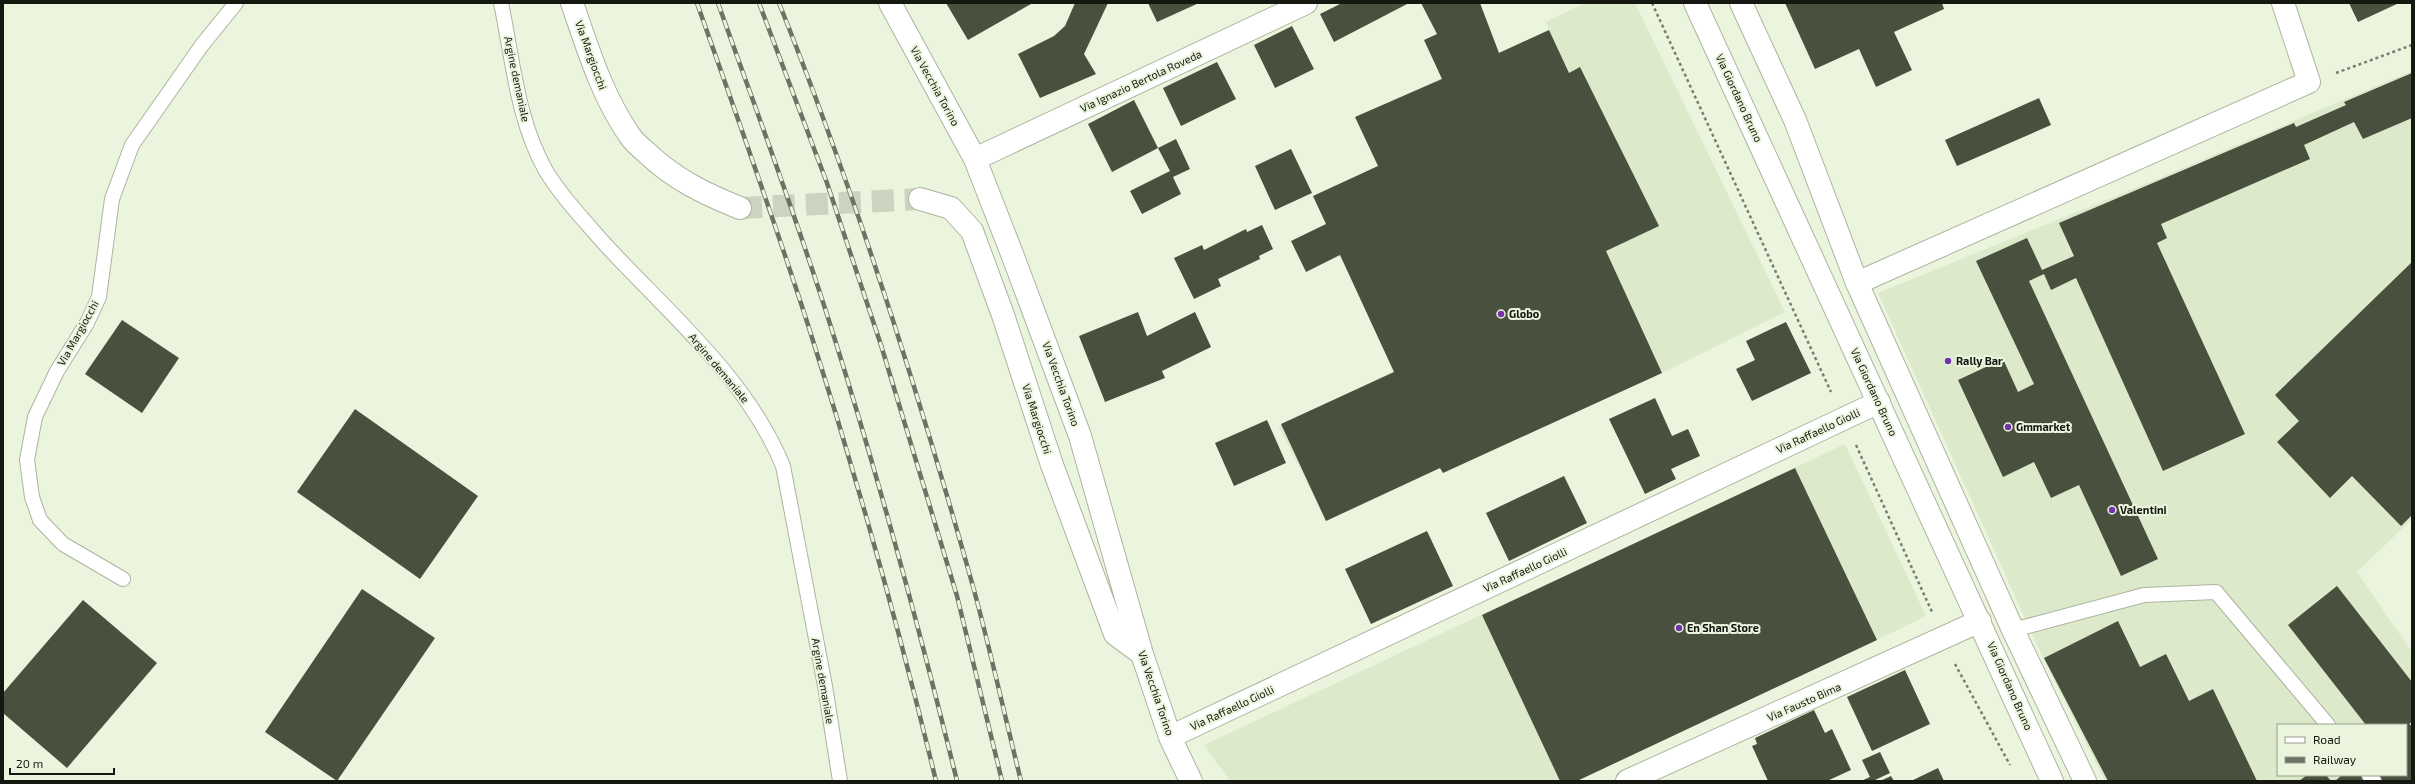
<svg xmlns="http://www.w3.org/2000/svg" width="2415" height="784" font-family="'Exo 2',sans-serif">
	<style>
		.built { fill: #dce9cb; fill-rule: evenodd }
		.building { fill: #49503e }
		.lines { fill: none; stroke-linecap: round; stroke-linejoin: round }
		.street-tunnel { stroke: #cbd4bf; stroke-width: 22; stroke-dasharray: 22 11; stroke-linecap: butt }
		.lane-casing { stroke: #acb49f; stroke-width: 16 }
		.street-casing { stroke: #acb49f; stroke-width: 24 }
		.secondary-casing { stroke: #acb49f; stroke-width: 24 }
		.path { stroke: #777e6f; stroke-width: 2.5; stroke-dasharray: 3 3; stroke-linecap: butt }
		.lane { stroke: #fff; stroke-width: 14 }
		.street { stroke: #fff; stroke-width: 22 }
		.secondary { stroke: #fff; stroke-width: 22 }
		.rail-casing { stroke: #6c7264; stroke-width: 4.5 }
		.rail { stroke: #ebf5de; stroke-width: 3; stroke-dasharray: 9; stroke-linecap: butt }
		.poi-dot { fill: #7434a9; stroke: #ebf5de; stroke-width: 1.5 }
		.labels { text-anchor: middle; stroke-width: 4; stroke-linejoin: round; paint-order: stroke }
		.street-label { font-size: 11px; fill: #151810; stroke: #ebf5de }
		.poi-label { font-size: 11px; font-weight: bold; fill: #151810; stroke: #ebf5de; text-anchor: start }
	</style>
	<rect width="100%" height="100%" fill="#ebf5de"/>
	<!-- built -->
	<path class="built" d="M1585 3H1635L1785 312 1662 373 1443 473 1440 468 1326 521 1279 427 1394 371 1313 196 1378 166 1355 117 1549 30 1546 22Z
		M2412 71V519L2357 572 2412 652V781H2105L2041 654 1878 293 2145 184ZM2278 725H2406V775H2278Z
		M1845 444 1926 616 1877 640 1577 781H1230L1204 745Z"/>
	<!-- building -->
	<path class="building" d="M946 3H1030L1031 4 968 40Z
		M1075 3H1108L1084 54 1096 74 1040 98 1018 54 1054 36 1065 26Z
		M1148 3H1199L1157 22Z
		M1342 3H1409L1334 42 1320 14Z
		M1421 3H1480L1499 53 1549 30 1569 73 1580 67 1659 226 1606 251 1662 373 1443 473 1440 468 1326 521 1281 424 1394 372 1340 255 1306 272 1291 241 1326 224 1313 196 1378 166 1355 117 1442 79 1424 40 1437 34Z
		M1785 3H1942L1944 9 1894 32 1912 70 1876 87 1859 49 1815 69Z
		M2349 3H2399L2358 22Z
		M1292 26 1314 69 1275 88 1254 45Z
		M1217 62 1236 99 1181 126 1163 88Z
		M2412 73V118L2363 139 2354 122 2304 145 2310 159 2161 224 2167 238 2157 243 2245 434 2163 471 2076 278 2051 290 2044 274 2029 281 2158 559 2121 576 2079 485 2051 498 2034 462 2003 477 1958 380 2003 359 2018 392 2034 384 1976 261 2027 238 2042 270 2074 256 2059 223 2294 123 2296 127 2346 105 2344 102Z
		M2039 98 2051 125 1957 166 1945 140Z
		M1134 100 1158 148 1112 172 1088 124Z
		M1176 139 1190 169 1173 177 1181 194 1142 214 1130 191 1170 171 1158 148Z
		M1291 149 1312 193 1275 210 1255 166Z
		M1262 225 1273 249 1259 256 1260 259 1218 279 1221 286 1194 299 1174 258 1202 245 1204 250 1246 229 1247 232Z
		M2412 262V515L2401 526 2352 476 2330 498 2277 442 2299 421 2275 395Z
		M1138 312 1147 336 1195 312 1211 347 1162 371 1165 378 1105 402 1079 336Z
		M122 320 179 358 142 413 85 374Z
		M1786 322 1811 373 1752 401 1736 369 1755 360 1746 341Z
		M1655 398 1672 436 1688 429 1700 456 1671 469 1676 479 1645 494 1609 419Z
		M355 409 478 496 420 579 297 492Z
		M1267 420 1286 463 1234 486 1215 443Z
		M1795 468 1877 640 1577 781H1560L1482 615Z
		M1564 476 1587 523 1509 561 1486 513Z
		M1427 531 1453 586 1371 624 1345 569Z
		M2337 586 2412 682V722L2409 724 2412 726V781H2335L2342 775H2406V725H2366L2288 625Z
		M362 589 435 638 337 781 265 732Z
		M83 600 157 663 67 768 3 713V693Z
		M2118 621 2140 667 2166 654 2189 701 2213 689 2257 781H2108L2044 658Z
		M1905 670 1930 724 1872 751 1847 697Z
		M1814 710 1825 733 1832 729 1851 770 1827 781H1768L1752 746 1757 744 1755 738Z
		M1880 752 1890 773 1873 781H1861L1870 777 1862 760Z
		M1938 768 1944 781H1911Z
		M2307 775H2326L2331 781H2299Z
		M1891 776 1894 781H1880Z"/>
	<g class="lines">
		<!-- street-tunnel -->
		<path class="street-tunnel" d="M740 208 920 199"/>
		<defs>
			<path id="lane" d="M501 3C513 60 517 120 546 171 562 197 583 219 603 242 667 312 746 376 783 466L825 686 840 781
				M123 579 63 544 40 520 32 497 27 460 35 417 57 371 87 323 99 297 112 199 132 145 202 45 236 3
				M2013 630 2144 595 2216 592 2328 725
				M2369 775 2374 781"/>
			<path id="street" d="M572 3C588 49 602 96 630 136 634 142 641 148 647 153 674 179 705 194 740 208
				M890 3 975 159 1014 259 1080 436 1142 654 1170 737 1191 781
				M975 159 1306 3
				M920 199 951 208 972 231 1003 315 1052 465 1115 634 1142 654
				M1857 283 2309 82 2283 3
				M1170 737 1879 402
				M1627 781 1980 621"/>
			<path id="secondary" d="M1695 3 2052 781
				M1741 3 1795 120 1857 283 2013 630 2085 781"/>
		</defs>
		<!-- lane casing -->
		<use href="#lane" class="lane-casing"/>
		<!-- street casing -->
		<use href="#street" class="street-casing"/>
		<!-- secondary casing -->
		<use href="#secondary" class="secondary-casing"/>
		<!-- path -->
		<path class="path" d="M1652 3 1831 392
			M2336 73 2412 45
			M1856 445 1932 612
			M1955 664 2010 765"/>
		<!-- lane -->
		<use href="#lane" class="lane"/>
		<!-- street -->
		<use href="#street" class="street"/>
		<!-- secondary -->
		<use href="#secondary" class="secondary"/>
		<defs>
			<path id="rail" d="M697 3C735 111 774 219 809 328 857 478 899 628 936 781
				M718 3C756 110 796 216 830 324 878 475 919 627 957 781
				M759 3 827 183 881 345 957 596 1002 781
				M779 3C855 193 919 393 974 590 991 653 1005 717 1021 781"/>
		</defs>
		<!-- rail casing -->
		<use href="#rail" class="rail-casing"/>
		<!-- rail -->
		<use href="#rail" class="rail"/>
	</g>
	<!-- markers -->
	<g class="poi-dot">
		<circle cx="1501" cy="314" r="4"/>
		<circle cx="1948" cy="361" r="4"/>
		<circle cx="2008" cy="427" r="4"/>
		<circle cx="2112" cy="510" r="4"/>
		<circle cx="1679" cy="628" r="4"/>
	</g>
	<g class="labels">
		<!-- street labels -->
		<g class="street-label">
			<text transform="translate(591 55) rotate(70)" y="4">Via Margiocchi</text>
			<text transform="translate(517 79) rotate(78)" y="4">Argine demaniale</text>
			<text transform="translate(1141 81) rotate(-25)" y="4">Via Ignazio Bertola Roveda</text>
			<text transform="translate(935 86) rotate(61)" y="4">Via Vecchia Torino</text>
			<text transform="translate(1739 98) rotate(65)" y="4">Via Giordano Bruno</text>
			<text transform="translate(78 333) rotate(-61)" y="4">Via Margiocchi</text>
			<text transform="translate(719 368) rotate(50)" y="4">Argine demaniale</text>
			<text transform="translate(1061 384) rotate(70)" y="4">Via Vecchia Torino</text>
			<text transform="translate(1874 392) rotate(65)" y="4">Via Giordano Bruno</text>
			<text transform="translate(1037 419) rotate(72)" y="4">Via Margiocchi</text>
			<text transform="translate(1818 431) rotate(-25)" y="4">Via Raffaello Giolli</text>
			<text transform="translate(1525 570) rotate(-25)" y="4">Via Raffaello Giolli</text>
			<text transform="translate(823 681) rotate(80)" y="4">Argine demaniale</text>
			<text transform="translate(2010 686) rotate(66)" y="4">Via Giordano Bruno</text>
			<text transform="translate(1156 693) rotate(71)" y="4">Via Vecchia Torino</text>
			<text transform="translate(1804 702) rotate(-24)" y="4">Via Fausto Bima</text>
			<text transform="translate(1232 708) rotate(-25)" y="4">Via Raffaello Giolli</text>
		</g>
		<!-- poi labels -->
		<g class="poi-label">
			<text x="1509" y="318">Globo</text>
			<text x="1956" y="365">Rally Bar</text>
			<text x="2016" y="431">Gmmarket</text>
			<text x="2120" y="514">Valentini</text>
			<text x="1687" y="632">En Shan Store</text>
		</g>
	</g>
	<!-- border -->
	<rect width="2415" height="784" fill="none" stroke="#151810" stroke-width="8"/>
	<!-- legend -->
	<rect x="2277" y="724" width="130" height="52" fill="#ebf5de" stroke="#959d8c"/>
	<rect x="2285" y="737" width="20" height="6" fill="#ffffff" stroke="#959d8c"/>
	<text x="2313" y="744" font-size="12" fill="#151810">Road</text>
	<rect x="2285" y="757" width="20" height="6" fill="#6c7264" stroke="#959d8c"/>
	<text x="2313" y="764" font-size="12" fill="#151810">Railway</text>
	<!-- scale -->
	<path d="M10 768v6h104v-6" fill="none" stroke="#151810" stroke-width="2"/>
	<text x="16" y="768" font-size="12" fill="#151810" stroke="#ebf5de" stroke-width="3" paint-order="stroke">20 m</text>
</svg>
